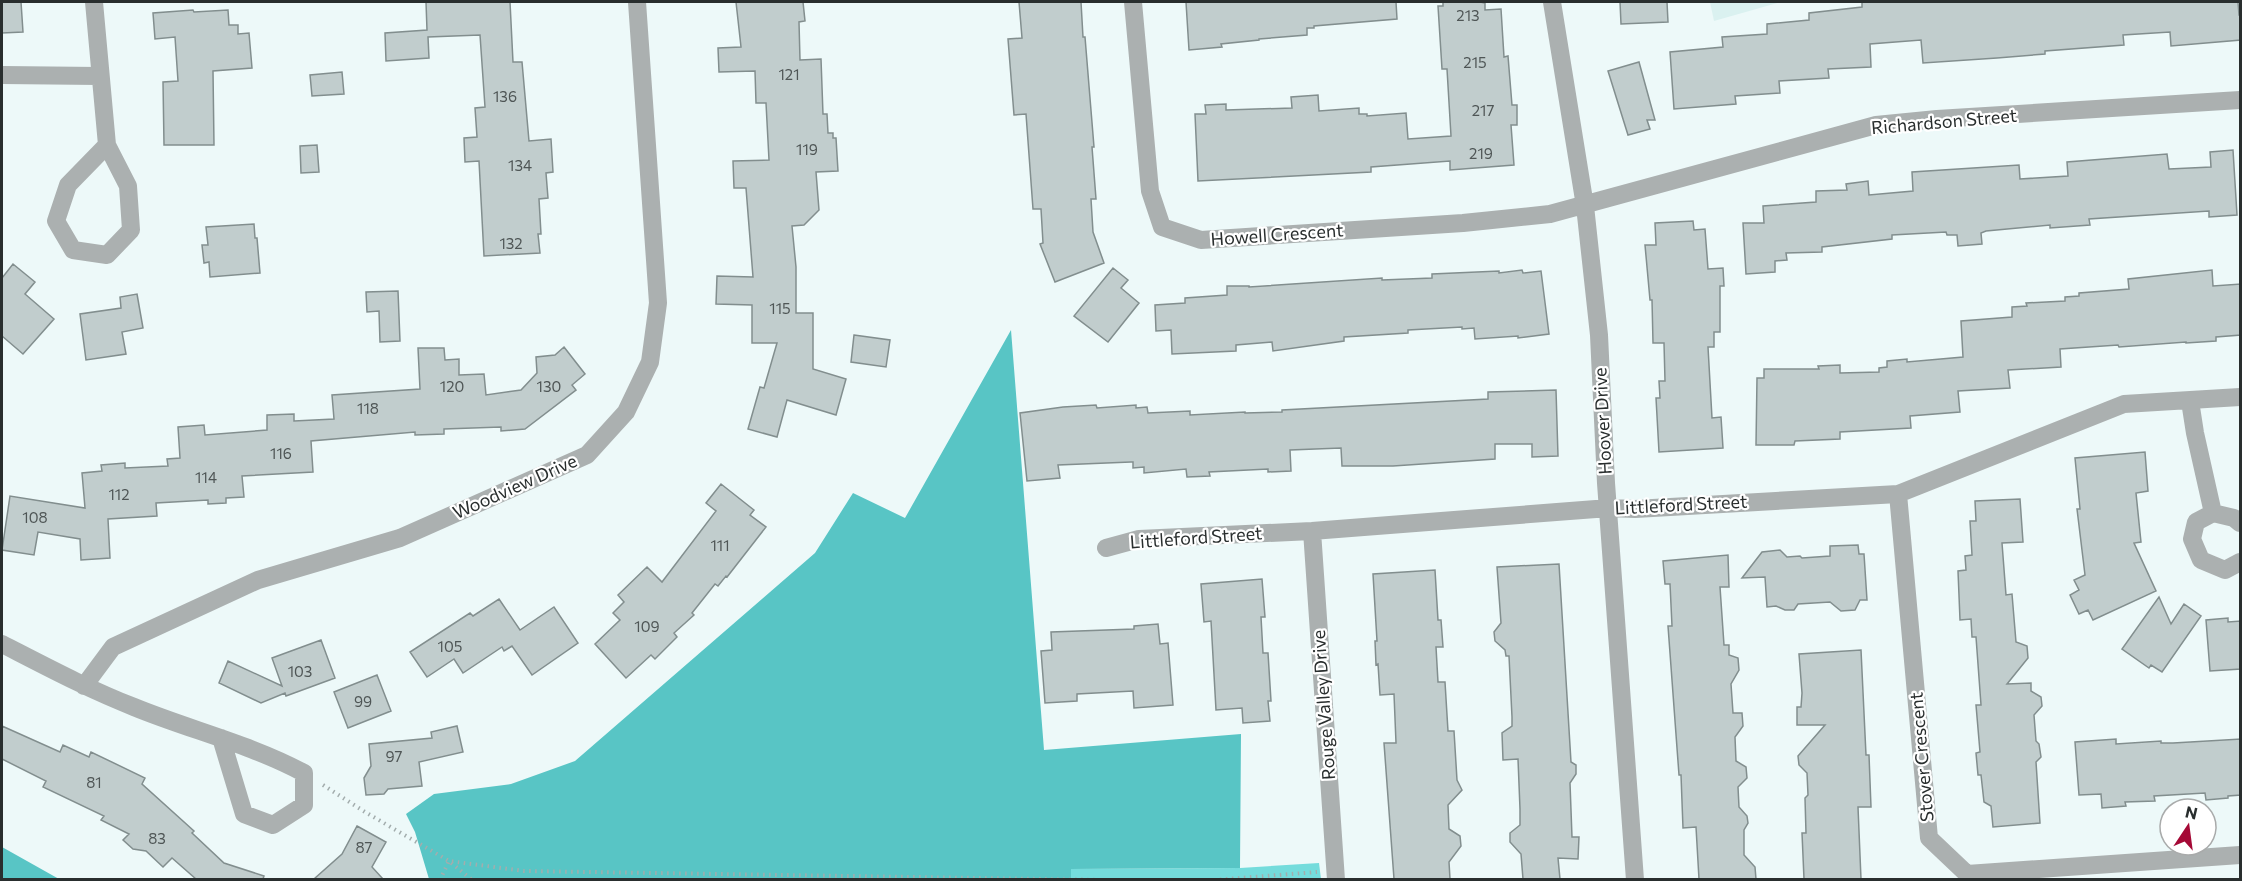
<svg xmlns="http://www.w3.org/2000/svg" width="2242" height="881" font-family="Commissioner,sans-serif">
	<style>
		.built { fill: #daf1f0 }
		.green { fill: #74dcdc }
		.forest { fill: #58c5c5 }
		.building { fill: #c1cdcd; stroke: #828e8e; stroke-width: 1.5 }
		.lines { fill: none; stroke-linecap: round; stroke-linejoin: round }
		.path { stroke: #a3adad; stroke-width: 4; stroke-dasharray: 1.5 4.5; stroke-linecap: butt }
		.minor { stroke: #abb0b0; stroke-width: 18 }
		.labels { text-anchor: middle; stroke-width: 4.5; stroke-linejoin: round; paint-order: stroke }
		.number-label { font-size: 15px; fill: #4f5656 }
		.street-label { font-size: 18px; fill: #292e2e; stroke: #fff }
	</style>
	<rect width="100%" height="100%" fill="#edf9f9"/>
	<!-- built -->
	<path class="built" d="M1710 2H1781L1714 21Z"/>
	<!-- green -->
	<path class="green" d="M1319 863 1321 879 1071 880V869L1240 868Z"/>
	<!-- forest -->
	<path class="forest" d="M1011 330 1044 750 1241 734 1240 868 1071 869V880L429 879 415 832 406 814 434 794 511 784 575 761 815 553 853 493 905 518Z
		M2 847 59 879H2Z"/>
	<!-- building -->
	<path class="building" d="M2 2H21L23 32 2 33Z
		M426 2H510L513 62H522L529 141 551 139 553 172 546 173 548 198 539 199 541 234H538L540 253 484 256 479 161 465 162 464 138 477 137 475 108 485 107 480 35 428 37 429 58 386 61 385 33 427 30Z
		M736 2H803L805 21 799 22 800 60 821 59 823 114H827L828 133H833V138H836L838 171 816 172 819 210 804 225 792 226 796 267V313H813V369L846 379 836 415 787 400 777 437 748 429 760 387 764 388 777 343H752V305L716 304 717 276 753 277 746 188H734L733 161 769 160 766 103H756L755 71 719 72 718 48 741 47Z
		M1019 2H1081L1083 37H1085L1094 147H1092L1096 199H1091L1093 232 1104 263 1055 282 1040 244 1043 243 1041 209H1033L1026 114 1014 115 1008 39 1022 38Z
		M1186 2H1396L1397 19 1314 26V28H1307V35L1259 39V40L1221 44 1222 47 1189 50Z
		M1443 2H1480L1485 3V10L1501 9 1504 57 1508 56 1512 105H1517V125H1511L1514 165 1450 170V161L1371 167V172L1198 181 1195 114H1206L1205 105 1226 104V110L1292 108 1291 97 1318 95 1319 111 1359 108V114H1367V116L1406 113 1408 139 1451 136 1447 69H1442L1438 6H1443Z
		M1620 2H1667L1668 22 1621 24Z
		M1862 2H2238L2239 15H2241V40L2171 46 2170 32 2123 35 2124 45 2045 51V54L1997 58 1923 63 1921 40 1870 44 1871 67 1828 69 1829 78 1779 81 1780 93 1735 96 1736 104 1674 109 1670 52 1723 47 1722 37 1767 34V24L1809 20V13L1862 7Z
		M193 10 194 12 228 10 229 25H238V34L249 33 252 68 213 71 214 145H164L163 82 178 81 175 37 155 39 153 13Z
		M1639 62 1655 120H1647L1650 129 1628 135 1608 71Z
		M342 72 344 94 312 96 310 75Z
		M317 145 319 172 301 173 300 146Z
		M2233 150 2237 215 2209 217V211L2089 219 2090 225 2050 228V225L1986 231 1981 233 1982 244 1958 246 1957 235H1947L1946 232 1892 235V239L1822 247V252L1786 253 1787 260 1775 261V272L1746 274 1743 223H1764L1763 206 1816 202V191L1847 190 1846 184 1868 181 1869 195 1913 191 1912 172 2019 165 2020 179 2068 176 2067 162 2167 154 2169 169 2211 167 2210 152Z
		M1693 221 1694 230 1705 229 1708 269 1723 268 1724 286H1720V332H1714V347H1708L1712 418 1721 417 1723 448 1659 452 1656 398H1660L1659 381H1665L1664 343H1653L1652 300H1650L1645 245H1656L1655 223Z
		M254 224 255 238H257L260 273 210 277 209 262 204 263 202 245H208L206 227Z
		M13 264 35 282 25 294 54 319 23 354 2 336V278Z
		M1113 268 1128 280 1121 288 1139 303 1108 342 1074 316Z
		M1522 270 1523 273 1541 271 1549 334 1518 338V336L1475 339 1474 328 1462 329V327L1408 330V333L1344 337V341L1273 351 1272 342 1236 345V351L1172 354 1171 330 1156 331 1155 305 1185 303V298L1227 295V286H1249V287L1382 278V280L1432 278V274L1499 271V273Z
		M2212 270 2213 286 2241 284V335L2216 337V341L2186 343V342L2119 347 2118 345 2060 349 2061 367 2008 370 2010 388 1958 391 1960 412 1910 416 1911 428 1840 432V439L1795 441 1794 445H1756L1757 378H1764V369H1819L1818 366 1840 365V373L1879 372V368L1887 367V361L1907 359V362L1963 357 1961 321 2012 317V307L2027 306 2026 303 2065 301V297L2079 296V293L2129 289 2128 279Z
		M398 291 400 341 380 342 379 311 367 312 366 292Z
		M137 294 143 328 122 332 126 354 86 360 80 314 121 308 120 297Z
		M854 335 890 340 886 367 851 362Z
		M564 347 585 374 572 385 576 390 525 429 501 431V427L444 429V434L415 435V432L311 441 313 472 242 476 244 497 226 498V503L208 504V500L156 503 157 516 108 519 110 558 81 560 80 539 38 532 34 555 2 550 10 496 85 508 82 473 102 471 101 465 125 463V468L168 466 167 459 180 458 178 427 204 425 205 435 267 430V415L294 414V421L334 419 332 395 420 389 418 348H444L445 360 459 359V375L484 374 486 395 521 390 537 373 536 357 555 355Z
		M1556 390 1558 456 1532 457V444H1495V459L1393 466H1342L1341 448 1290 450 1291 471 1268 472V469L1209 472 1210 476 1187 477 1186 469 1144 473V467L1133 468V462H1131L1058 465 1060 478 1027 481 1020 413 1063 407 1096 405 1097 408 1136 405V408L1147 407 1148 413 1190 411V415L1245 412V413L1282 412V410L1488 399V392Z
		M2145 452 2148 491 2136 493 2141 542 2134 543 2156 591 2093 620 2088 610 2079 614 2070 595 2079 590 2074 580 2085 575 2077 509H2080L2075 458Z
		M721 484 754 510 750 515 766 527 727 577 726 576 718 586 715 584 692 613 694 615 674 633 677 637 655 659 651 655 626 678 595 644 620 620 613 613 624 602 618 595 647 567 662 582 716 511 706 503Z
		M2020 499 2023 542 2002 543 2006 595 2012 594 2016 642 2027 646 2028 658 2007 684 2031 683V691L2041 697 2042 706 2034 715 2036 741 2039 744 2041 757 2036 762 2040 823 1993 827 1991 806 1984 802 1981 775H1978L1976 753 1980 752 1976 705H1981L1976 637H1972L1971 619 1960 620 1958 571 1966 570 1965 556 1972 555 1970 521H1976L1975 501Z
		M1858 545 1859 554H1864L1867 600H1860L1855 610 1841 611 1830 602 1798 604 1794 610H1785L1776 606 1767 607 1765 577 1742 578 1762 552 1780 550 1787 557 1800 556 1802 558 1830 556V546Z
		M1728 555 1729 587H1720L1724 645H1729V655L1738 658 1739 670 1731 684 1733 713H1742L1743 726 1735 737 1736 761 1746 767 1747 778 1738 787 1739 807 1747 816 1748 823 1744 830V855L1755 867 1756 879H1699L1696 827 1683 828 1681 775H1679L1668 626H1672L1670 584H1665L1663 561Z
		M1559 564 1571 762 1576 765V774L1570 783 1572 837H1579L1578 859 1558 858 1560 879H1523L1521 854 1510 842V833L1520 825V809L1518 759 1503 760 1502 733 1512 726V717L1509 656H1506L1505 650 1495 641 1494 632 1501 623 1497 567Z
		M1435 570 1438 620H1441L1443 647H1436L1438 682H1445L1448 731H1454L1457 780 1462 790 1448 805 1449 829 1460 836 1461 846 1449 862 1450 879H1394L1384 743H1396L1394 694 1380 695 1378 664 1376 665 1375 641H1377L1373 574Z
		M1262 579 1265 617H1261L1263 653H1268L1271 701H1268L1270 721 1243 723 1242 708 1216 710 1211 621 1204 622 1201 584Z
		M2159 597 2171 624 2184 604 2201 616 2162 672 2151 665 2149 668 2122 649Z
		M499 599 520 630 554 607 578 643 532 675 512 646 504 651 502 647 463 673 454 659 427 677 410 652 470 613 473 616Z
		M2228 618V622L2241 621V669L2210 671 2206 620Z
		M1158 624 1160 644 1168 643 1173 705 1134 708 1133 691 1077 694V701L1045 703 1041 651 1052 650 1051 632 1134 629V626Z
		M321 640 335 678 286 696 285 693 261 703 219 683 228 661 282 686 272 658Z
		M1861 650 1866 755H1869L1871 807H1858L1861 879H1804L1802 833H1806L1805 798 1808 795 1807 773 1799 765 1798 756 1825 725H1797V707H1801L1802 693 1799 654Z
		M377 675 391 711 348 728 334 692Z
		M2 726 60 752 63 745 89 757 91 752 145 778 142 784 194 831 192 833 224 863 264 876 263 879H196L172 858 163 867 146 851 133 849 123 840 129 834 101 820 104 816 43 787 46 781 2 759Z
		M457 726 463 752 419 762 422 786 388 789 384 794 366 795 364 778 371 766 369 744 432 738 431 732Z
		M2116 739V744L2161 741V743H2173L2241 739V795L2228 796V798L2206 800 2205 793 2154 796 2155 801 2125 802 2126 806 2102 808 2101 794 2079 795 2075 742Z
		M357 826 386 842 372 867 383 879H314L342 854Z"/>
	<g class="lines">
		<!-- path -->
		<path class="path" d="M323 785 365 812 449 861 524 871 1107 880
			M440 880 449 861 472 880
			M1214 880 1317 872"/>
		<!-- minor -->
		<path class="minor" d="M94 2 107 145 128 186 131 230 107 255 73 250 56 221 68 185 107 145
			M1133 2 1150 191 1162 227 1201 240 1463 223 1550 214 1876 125 1937 119 2240 100
			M1552 2 1585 206 1599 335 1606 483 1635 880
			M2 75 99 76
			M2190 401 2195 433 2213 513
			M1898 494 1929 838 1967 874 2240 855
			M2240 523 2234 518 2213 513 2196 522 2192 539 2201 560 2225 570 2240 562
			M1312 531 1336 880
			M1106 548 1139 539 1312 531 1609 508 1635 509 1898 494 2124 404 2240 397
			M2 644C45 666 88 689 134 707 190 730 250 744 304 773V805L273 825 244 814 221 738
			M84 686 113 647 258 580 400 538 587 455 626 412 650 362 658 303 637 2"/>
	</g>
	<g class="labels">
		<!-- number labels -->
		<g class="number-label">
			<text x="1468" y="21">213</text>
			<text x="1475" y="68">215</text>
			<text x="789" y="80">121</text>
			<text x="505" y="102">136</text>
			<text x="1483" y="116">217</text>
			<text x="807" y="155">119</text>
			<text x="1481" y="159">219</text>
			<text x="520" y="171">134</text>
			<text x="511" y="249">132</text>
			<text x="780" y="314">115</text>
			<text x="452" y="392">120</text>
			<text x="549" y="392">130</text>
			<text x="368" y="414">118</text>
			<text x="281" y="459">116</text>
			<text x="206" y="483">114</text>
			<text x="119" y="500">112</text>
			<text x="35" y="523">108</text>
			<text x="720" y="551">111</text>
			<text x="647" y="632">109</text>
			<text x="450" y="652">105</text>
			<text x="300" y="677">103</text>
			<text x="363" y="707">99</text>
			<text x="394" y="762">97</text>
			<text x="94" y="788">81</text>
			<text x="157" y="844">83</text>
			<text x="364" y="853">87</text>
		</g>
		<!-- street labels -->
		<g class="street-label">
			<text transform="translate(1944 122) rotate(-5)" y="6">Richardson Street</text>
			<text transform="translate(1277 235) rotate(-4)" y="6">Howell Crescent</text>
			<text transform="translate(1603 421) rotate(-93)" y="6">Hoover Drive</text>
			<text transform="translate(515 487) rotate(-24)" y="6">Woodview Drive</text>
			<text transform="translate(1681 505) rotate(-3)" y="6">Littleford Street</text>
			<text transform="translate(1196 538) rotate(-4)" y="6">Littleford Street</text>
			<text transform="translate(1324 705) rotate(-94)" y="6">Rouge Valley Drive</text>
			<text transform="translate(1922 757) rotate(-95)" y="6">Stover Crescent</text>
		</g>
	</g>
	<!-- border -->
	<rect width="2242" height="881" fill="none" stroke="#292e2e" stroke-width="6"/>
	<!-- north arrow -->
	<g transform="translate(2188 827) rotate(13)"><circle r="28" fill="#ffffff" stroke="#a9abab" stroke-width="1.5"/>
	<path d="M0-4.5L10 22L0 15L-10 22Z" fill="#a50936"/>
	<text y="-9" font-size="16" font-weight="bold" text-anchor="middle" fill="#292e2e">N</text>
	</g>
</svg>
